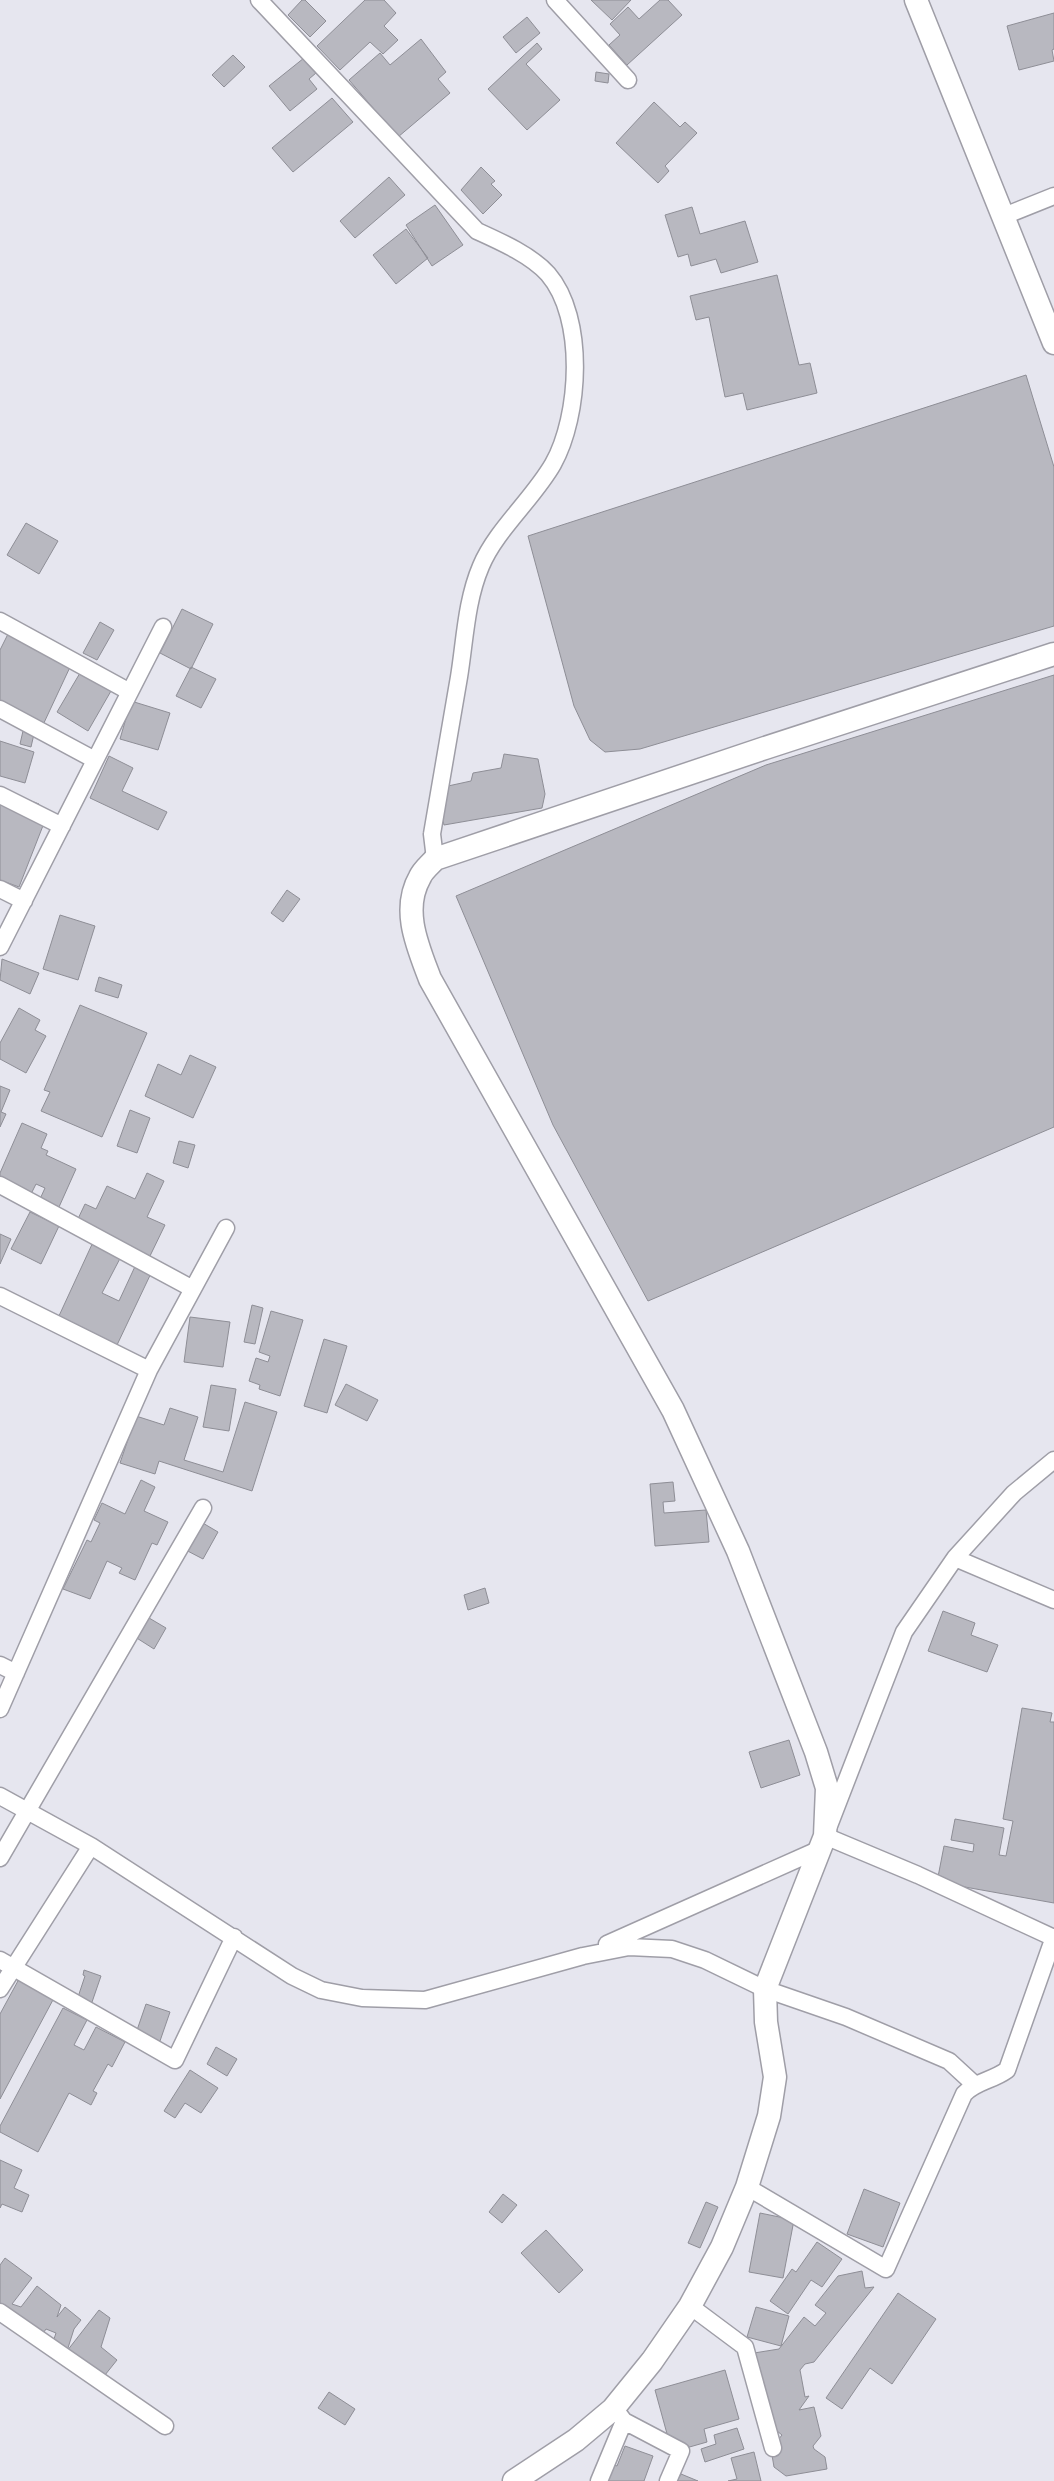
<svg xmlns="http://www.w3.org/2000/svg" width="1054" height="2481" font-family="'Space Grotesk',sans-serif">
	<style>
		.building { fill: #b8b8c0; stroke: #8e8e96 }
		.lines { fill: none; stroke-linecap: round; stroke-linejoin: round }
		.street-casing { stroke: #9f9ea7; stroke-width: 19 }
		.secondary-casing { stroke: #9f9ea7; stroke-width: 25 }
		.street { stroke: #fff; stroke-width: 16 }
		.secondary { stroke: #fff; stroke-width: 22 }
	</style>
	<rect width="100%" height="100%" fill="#e6e6ef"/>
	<!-- building -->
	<path class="building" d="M302 0H305L326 21 310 37 288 15Z
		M365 0H384L396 13 384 26 398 40 383 54 370 42 340 70 317 46Z
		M591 0H631L612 20Z
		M660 0H668L682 15 627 65 609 45 620 35 610 24 628 7 639 19Z
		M1054 13V49L1052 50 1054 61 1019 70 1007 26Z
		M527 17 540 33 516 53 503 37Z
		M421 39 446 72 438 79 450 93 398 137 349 80 380 53 390 65Z
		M537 43 542 49 526 64 560 100 527 130 488 89Z
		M233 55 245 67 224 87 212 75Z
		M304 58 316 73 309 79 317 89 290 111 269 86Z
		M596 72 609 74 608 83 595 81Z
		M332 98 353 122 293 172 272 148Z
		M654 102 680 127 685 122 697 133 665 166 669 171 658 183 616 143Z
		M481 167 495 181 491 184 502 195 483 214 461 190Z
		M389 177 405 195 355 238 340 221Z
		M435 205 463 245 432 266 406 225Z
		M692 207 700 234 745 221 758 262 721 273 716 259 691 266 688 254 678 257 665 215Z
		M406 229 428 258 396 284 373 255Z
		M777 275 799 365 810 363 817 393 747 410 743 393 725 397 709 317 696 320 690 296Z
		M1026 375 1054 467V626L640 749 605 752 590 740 574 706 528 536Z
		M26 523 58 541 39 574 7 555Z
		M182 609 213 624 191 669 160 653Z
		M100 622 114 630 97 660 83 653Z
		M8 634 71 665 42 727 36 724 38 720 0 702V650Z
		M191 667 216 679 201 708 176 696Z
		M80 673 111 691 88 731 57 712Z
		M1054 675V1127L648 1301 553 1125 456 896 766 765Z
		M131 701 170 713 158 750 120 739Z
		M23 731 34 734 31 747 20 744Z
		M0 741 34 752 25 783 0 776Z
		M504 754 538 759 545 794 542 808 444 825 442 816 448 786 471 781 473 773 501 768Z
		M109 756 133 768 122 791 167 812 158 830 90 798Z
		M26 799 39 804 35 814 46 818 19 887 0 880V802Z
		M287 890 300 899 283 922 271 913Z
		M60 915 95 926 78 980 43 969Z
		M2 959 39 973 30 994 0 980Z
		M99 977 122 985 118 998 95 991Z
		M80 1005 147 1033 102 1137 41 1111 50 1092 44 1090Z
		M19 1008 40 1020 35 1030 46 1036 26 1073 0 1059V1043Z
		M190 1055 216 1067 193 1118 145 1096 158 1064 181 1075Z
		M0 1086 10 1090 1 1112 6 1114 0 1127Z
		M130 1110 150 1118 137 1153 117 1146Z
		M22 1123 47 1134 41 1148 48 1151 46 1155 76 1169 59 1207 40 1199 45 1188 36 1184 31 1194 0 1180V1173Z
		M179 1141 195 1145 188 1168 173 1163Z
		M147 1173 164 1181 147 1217 165 1225 149 1258 126 1247 102 1293 119 1301 138 1260 154 1267 117 1345 58 1318 94 1240 76 1223 85 1204 96 1209 107 1186 135 1199Z
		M30 1212 59 1226 41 1264 11 1249Z
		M0 1234 11 1239 0 1264Z
		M252 1305 263 1308 255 1344 244 1342Z
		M271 1311 303 1320 280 1396 259 1389 260 1385 249 1381 256 1358 268 1362 270 1356 259 1352Z
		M190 1317 230 1322 223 1367 184 1362Z
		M324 1339 347 1346 327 1413 304 1406Z
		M346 1384 378 1400 367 1421 335 1405Z
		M211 1385 236 1389 229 1431 203 1427Z
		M245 1402 277 1412 252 1491 159 1461 155 1474 120 1463 136 1416 164 1425 170 1408 198 1417 184 1460 223 1472Z
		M141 1480 155 1487 144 1511 168 1522 157 1545 152 1543 135 1580 119 1573 122 1568 107 1561 90 1599 63 1589 87 1540 91 1542 100 1523 94 1520 102 1503 125 1514Z
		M673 1482 675 1501 663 1502 664 1513 706 1510 709 1542 655 1546 650 1484Z
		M196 1519 218 1532 203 1559 180 1547Z
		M485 1588 489 1603 468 1610 464 1595Z
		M943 1611 975 1623 971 1635 998 1645 987 1672 928 1651Z
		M144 1615 166 1628 154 1649 132 1635Z
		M1022 1708 1052 1713 1050 1722H1054V1903L937 1882 944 1846 973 1852 974 1844 951 1840 955 1819 1004 1828 999 1855 1006 1856 1013 1821 1003 1819Z
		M789 1740 800 1775 761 1788 749 1752Z
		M84 1970 101 1976 91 2005 77 2000 85 1976 83 1975Z
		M19 1979 54 1998 0 2099V2014Z
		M146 2004 170 2012 160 2041 136 2033Z
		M63 2008 87 2020 74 2045 84 2050 96 2027 125 2042 112 2067 108 2064 93 2091 97 2093 91 2105 69 2093 38 2152 0 2132V2126Z
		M216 2047 237 2059 227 2076 207 2064Z
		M190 2070 218 2088 201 2113 185 2103 175 2118 164 2111Z
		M0 2160 22 2170 14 2188 29 2195 22 2212 2 2204 0 2208Z
		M864 2189 900 2203 883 2247 847 2234Z
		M503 2194 517 2205 502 2223 489 2212Z
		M706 2202 718 2207 700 2248 688 2243Z
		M760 2213 794 2220 783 2278 749 2272Z
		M546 2230 583 2270 559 2293 521 2253Z
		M817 2242 842 2259 822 2287 811 2280 788 2314 770 2301 792 2269 796 2272Z
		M5 2258 32 2278 12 2304 21 2307 37 2286 61 2305 57 2317 65 2307 81 2320 74 2329 67 2351 99 2310 110 2318 101 2347 117 2360 105 2375 52 2345 56 2333 46 2329 39 2339 0 2312V2265Z
		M862 2271 865 2288 874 2287 814 2362 805 2364 800 2370 805 2397 809 2396 799 2410 814 2407 821 2436 813 2446 814 2449 825 2457 827 2469 786 2476 774 2467 771 2449 782 2435 767 2423 754 2353 779 2349 804 2317 815 2326 826 2313 815 2305 838 2276Z
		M898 2293 936 2319 892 2384 870 2368 842 2409 826 2398Z
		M756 2307 789 2316 781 2346 747 2337Z
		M725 2370 739 2419 704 2429 707 2442 672 2452 655 2390Z
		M329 2392 355 2409 345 2425 318 2408Z
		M737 2428 744 2449 705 2462 701 2449 716 2444 714 2435Z
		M625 2446 653 2456 644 2481H599L606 2462 617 2466Z
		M754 2452 761 2481H728L737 2479 731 2458Z
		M681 2474 698 2481H677Z"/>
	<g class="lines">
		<defs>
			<path id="street" d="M259 0 477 231C499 241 531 255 548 274 586 318 580 416 553 464 533 499 496 530 481 566 466 601 465 640 459 677 450 730 441 782 432 834L435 859
				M555 0 628 80
				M1004 216 1054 196
				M0 621 130 692
				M0 709 95 760
				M0 795 62 826
				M0 889 24 901
				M0 947 163 627
				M0 1185 193 1289
				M0 1296 149 1370
				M1054 1460 1014 1493 955 1558 904 1632 825 1836 918 1875 1054 1938
				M955 1558 1054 1600
				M0 1665 16 1673
				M0 1709 149 1370 226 1228
				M0 1796 91 1846 292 1976 321 1990 362 1998 425 2000 583 1956 629 1947 672 1949 705 1960 765 1989 846 2017 949 2061 974 2084
				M0 1858 203 1508
				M607 1944 820 1849
				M0 1960 175 2060 234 1937
				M0 1989 91 1846
				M747 2187 886 2269 964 2094C976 2081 992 2081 1007 2070L1054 1937
				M690 2306 745 2347 773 2448
				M0 2312 165 2426
				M624 2421 681 2451 668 2481
				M599 2481 624 2421 618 2413"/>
			<path id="secondary" d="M916 0 1054 343
				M514 2481 576 2440 613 2409 652 2361 690 2306 722 2247 747 2187 769 2116 775 2077 766 2022 765 1989 825 1836 827 1788 816 1752 738 1551 673 1410 430 979C418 947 401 910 420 877 423 870 430 865 435 859L765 748 1054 654"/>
		</defs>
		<!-- street casing -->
		<use href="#street" class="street-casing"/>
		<!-- secondary casing -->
		<use href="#secondary" class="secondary-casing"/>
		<!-- street -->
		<use href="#street" class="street"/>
		<!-- secondary -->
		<use href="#secondary" class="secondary"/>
	</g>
</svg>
